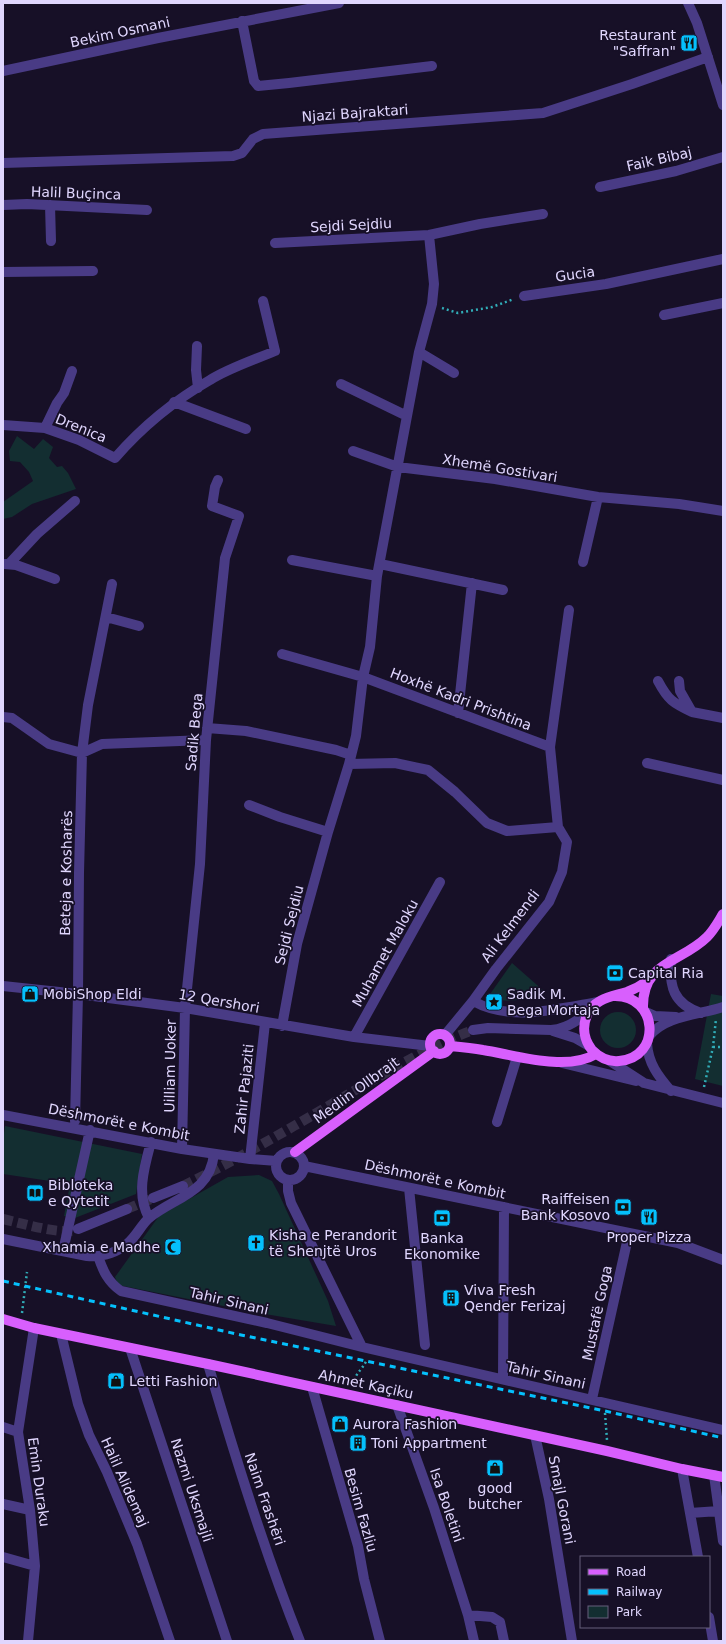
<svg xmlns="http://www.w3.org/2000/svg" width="726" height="1644" font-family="'DejaVu Sans',sans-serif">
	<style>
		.green { fill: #132e31 }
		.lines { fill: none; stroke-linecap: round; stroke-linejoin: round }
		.minor-tunnel { stroke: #352e47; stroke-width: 10; stroke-dasharray: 10 5; stroke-linecap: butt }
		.path { stroke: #31adb8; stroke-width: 2.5; stroke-dasharray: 2 3; stroke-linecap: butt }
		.minor { stroke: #493b85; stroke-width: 10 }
		.major { stroke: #d85ffd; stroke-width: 10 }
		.rail { stroke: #05c0fc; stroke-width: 3; stroke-dasharray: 6 5; stroke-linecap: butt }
		.labels { text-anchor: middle; stroke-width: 3.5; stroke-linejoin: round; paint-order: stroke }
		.street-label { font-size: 14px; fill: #e0d6fe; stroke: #171027 }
		.poi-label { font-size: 14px; fill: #e0d6fe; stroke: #171027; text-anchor: start }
	</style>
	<rect width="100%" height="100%" fill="#171027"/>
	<!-- green -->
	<path class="green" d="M17 436 34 449 43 439 53 447 49 458 57 467 62 466 68 473 76 489 32 504 12 517 3 519V502L33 481 29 472 20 462 10 461 9 451Z
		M512 963 545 992C522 999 512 1005 488 997Z
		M711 994 723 996V1086L695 1079Z
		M600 1030a18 18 0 1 1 36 0a18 18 0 1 1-36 0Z
		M5 1126 142 1154 136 1194 75 1218 64 1216 70 1184 3 1174V1141Z
		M259 1175 272 1181 279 1194 328 1301 336 1326 259 1313 118 1285 115 1277 159 1216 228 1177Z"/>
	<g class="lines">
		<!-- minor-tunnel -->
		<path class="minor-tunnel" d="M183 1186C244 1156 301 1122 359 1088 396 1067 433 1045 473 1030
			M127 1209 151 1199
			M3 1219C21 1223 60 1235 76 1230"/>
		<!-- path -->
		<path class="path" d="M442 308 458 313 492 307 514 299
			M713 1047H723
			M704 1087 713 1047 716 1019
			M22 1313 27 1272
			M353 1385C355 1372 363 1370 367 1359
			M605 1413 607 1440"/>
		<!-- minor -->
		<path class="minor" d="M688 3 697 23 723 105
			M242 21 254 81 258 86 289 83 432 66
			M3 71 158 38 339 3
			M3 163 233 156 242 153 253 139 263 134 543 113 632 84 708 57
			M600 187 676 171 723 157
			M3 205 27 204 147 210
			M50 205 51 241
			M275 243 429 235 480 224 543 214
			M3 272 93 271
			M524 296 606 284 723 259
			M664 315 723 303
			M197 346 196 370 198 388
			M419 352 454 373
			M341 384 407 416
			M174 402 246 429
			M3 425 45 428 79 440 115 458C142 427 175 400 210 380 229 368 254 360 275 351L263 301
			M45 428 57 403 64 393 72 371
			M353 451 398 467 495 479 598 497 679 504 723 511
			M292 560 377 576
			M583 562 598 497
			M5 564 16 565 55 579
			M9 564 37 534 75 501
			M380 564 503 590
			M106 617 139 626
			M282 654 363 677 550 747
			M658 681C668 700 673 703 692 712
			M679 681 680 691 692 712 723 718
			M458 713 472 583
			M3 717 12 718 49 744 82 753 102 744 206 740
			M207 728 246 731 336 750 351 755
			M647 763 723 780
			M349 764 395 763 428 770 455 792 487 823 507 831 558 827
			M249 805 280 817 328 832
			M671 959C669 986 673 1004 701 1013
			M3 986 78 994 185 1008 354 1037 430 1046
			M473 1001C510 1022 558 1009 598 1002
			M646 1012 655 1016 676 1017
			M282 1026 297 944 328 832 349 764 356 736 363 677 370 647 377 576 419 352 432 304 434 284 429 235
			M473 1030 488 1028 551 1030C566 1029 578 1021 589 1011
			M553 1031 575 1038 589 1046
			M445 1035 473 1001 496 969 549 902 562 872 567 842 558 827 550 747 569 610
			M649 1036C666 1015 699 1015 723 1007
			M354 1037 440 882
			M647 1043C648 1063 658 1076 671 1091
			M610 1061 644 1083 723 1103
			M562 1063 636 1081
			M3 1115 182 1149 250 1159 277 1161
			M75 1121 78 994 79 873 82 753 88 705 112 584
			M497 1122 517 1057
			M182 1149 185 1008 200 864 206 740 225 558 239 516 212 506 215 487 218 480
			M276 1166a14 14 0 1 1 28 0a14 14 0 1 1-28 0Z
			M250 1159 265 1023
			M304 1166 678 1243 723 1260
			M288 1180V1191L291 1203 362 1347 723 1430
			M409 1188 425 1345
			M153 1198 183 1186
			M149 1218C136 1194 144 1168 151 1142
			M78 1229 127 1209
			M3 1239 87 1256C101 1257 116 1253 127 1244 136 1237 141 1225 149 1218 175 1197 210 1193 214 1154
			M63 1251 90 1130
			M98 1256C103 1271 108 1282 121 1291L267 1323 362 1347
			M61 1334 78 1404 89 1435 107 1472 137 1544 170 1641
			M130 1348 227 1641
			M208 1364C235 1457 264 1551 300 1641
			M503 1379 504 1207
			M312 1387 358 1546 364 1579 380 1641
			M592 1399 629 1233
			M397 1405 434 1508 468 1615 492 1617 500 1622 504 1641
			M3 1427 18 1432
			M535 1435 549 1499 572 1641
			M682 1469 698 1557
			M714 1475 723 1541
			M3 1504 30 1510
			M690 1513 719 1511
			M3 1557 35 1566
			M468 1615 474 1641
			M709 1617 713 1641
			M28 1641 35 1566 30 1510 18 1432 34 1328"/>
		<!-- major -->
		<path class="major" d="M614 996C659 995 662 1058 619 1061 609 1062 599 1057 592 1050 584 1040 582 1027 587 1015 595 998 611 997 627 992 635 989 642 985 649 980
			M643 1008C642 961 681 963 707 937 714 930 718 922 723 914
			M430 1044a10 10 0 1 1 20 0a10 10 0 1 1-20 0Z
			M450 1046C461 1047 472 1048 483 1050 515 1055 566 1072 596 1054
			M295 1152 434 1051
			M3 1319 34 1328 208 1364 607 1451 682 1469 723 1477"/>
		<!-- rail -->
		<path class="rail" d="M3 1281 241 1335 605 1411 723 1438"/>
	</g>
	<!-- icons -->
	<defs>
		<symbol id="restaurant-square" viewBox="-11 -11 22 22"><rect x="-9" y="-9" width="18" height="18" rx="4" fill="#05c0fc" stroke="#171027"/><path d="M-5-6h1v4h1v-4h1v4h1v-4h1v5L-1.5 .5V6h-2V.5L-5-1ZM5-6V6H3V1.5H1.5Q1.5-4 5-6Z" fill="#111"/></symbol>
		<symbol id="bank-square" viewBox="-11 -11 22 22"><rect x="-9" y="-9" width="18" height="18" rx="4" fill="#05c0fc" stroke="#171027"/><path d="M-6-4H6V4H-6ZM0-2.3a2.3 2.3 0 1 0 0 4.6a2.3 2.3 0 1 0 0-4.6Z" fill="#111"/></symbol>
		<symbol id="shop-square" viewBox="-11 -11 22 22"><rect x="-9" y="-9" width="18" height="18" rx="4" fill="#05c0fc" stroke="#171027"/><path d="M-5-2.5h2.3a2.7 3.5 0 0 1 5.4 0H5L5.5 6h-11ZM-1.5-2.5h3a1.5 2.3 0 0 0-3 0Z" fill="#111"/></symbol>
		<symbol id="sight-square" viewBox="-11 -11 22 22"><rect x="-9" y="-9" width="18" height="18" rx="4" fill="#05c0fc" stroke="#171027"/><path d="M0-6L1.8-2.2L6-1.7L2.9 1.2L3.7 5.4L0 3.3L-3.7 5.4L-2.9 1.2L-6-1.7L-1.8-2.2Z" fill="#111"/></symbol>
		<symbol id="library-square" viewBox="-11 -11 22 22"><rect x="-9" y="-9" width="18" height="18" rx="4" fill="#05c0fc" stroke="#171027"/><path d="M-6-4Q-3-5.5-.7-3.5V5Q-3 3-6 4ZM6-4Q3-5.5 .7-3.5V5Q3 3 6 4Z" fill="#111"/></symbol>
		<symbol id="church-square" viewBox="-11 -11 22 22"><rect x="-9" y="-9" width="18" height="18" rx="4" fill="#05c0fc" stroke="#171027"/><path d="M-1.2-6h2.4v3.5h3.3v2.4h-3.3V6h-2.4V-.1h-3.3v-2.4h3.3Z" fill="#111"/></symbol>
		<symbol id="mosque-square" viewBox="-11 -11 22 22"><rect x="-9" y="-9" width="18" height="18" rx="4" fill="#05c0fc" stroke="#171027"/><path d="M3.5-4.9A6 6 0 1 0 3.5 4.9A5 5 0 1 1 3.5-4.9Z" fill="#111"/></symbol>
		<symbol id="building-square" viewBox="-11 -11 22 22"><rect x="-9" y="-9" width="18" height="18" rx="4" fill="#05c0fc" stroke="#171027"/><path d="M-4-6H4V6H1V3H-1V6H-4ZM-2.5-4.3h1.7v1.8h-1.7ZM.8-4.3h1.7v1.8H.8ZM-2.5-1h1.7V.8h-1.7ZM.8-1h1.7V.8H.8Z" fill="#111"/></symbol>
	</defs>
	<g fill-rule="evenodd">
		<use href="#restaurant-square" x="679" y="33" width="20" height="20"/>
		<use href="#bank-square" x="605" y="963" width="20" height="20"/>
		<use href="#shop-square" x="20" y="984" width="20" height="20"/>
		<use href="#sight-square" x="484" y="992" width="20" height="20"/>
		<use href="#library-square" x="25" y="1183" width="20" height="20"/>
		<use href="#bank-square" x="613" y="1197" width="20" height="20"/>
		<use href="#restaurant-square" x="639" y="1207" width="20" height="20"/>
		<use href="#bank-square" x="432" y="1208" width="20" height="20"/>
		<use href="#church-square" x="246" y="1233" width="20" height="20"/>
		<use href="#mosque-square" x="163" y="1237" width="20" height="20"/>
		<use href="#building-square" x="441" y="1288" width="20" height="20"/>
		<use href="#shop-square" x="106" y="1371" width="20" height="20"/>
		<use href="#shop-square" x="330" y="1414" width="20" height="20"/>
		<use href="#building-square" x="348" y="1433" width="20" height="20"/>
		<use href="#shop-square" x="485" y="1458" width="20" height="20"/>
	</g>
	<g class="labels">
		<!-- street labels -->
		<g class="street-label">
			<text transform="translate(120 32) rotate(-12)" y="5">Bekim Osmani</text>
			<text transform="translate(355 113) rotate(-4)" y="5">Njazi Bajraktari</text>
			<text transform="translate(659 159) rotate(-13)" y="5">Faik Bibaj</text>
			<text transform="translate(76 193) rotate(2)" y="5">Halil Buçinca</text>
			<text transform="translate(351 225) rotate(-3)" y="5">Sejdi Sejdiu</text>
			<text transform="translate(575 274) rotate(-8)" y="5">Gucia</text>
			<text transform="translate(81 428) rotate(22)" y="5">Drenica</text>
			<text transform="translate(500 468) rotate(9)" y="5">Xhemë Gostivari</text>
			<text transform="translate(461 699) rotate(21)" y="5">Hoxhë Kadri Prishtina</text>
			<text transform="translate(194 732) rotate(-85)" y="5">Sadik Bega</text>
			<text transform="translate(66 873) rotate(-89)" y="5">Beteja e Kosharës</text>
			<text transform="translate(289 925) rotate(-76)" y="5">Sejdi Sejdiu</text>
			<text transform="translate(510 926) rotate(-53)" y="5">Ali Kelmendi</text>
			<text transform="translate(385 953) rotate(-61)" y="5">Muhamet Maloku</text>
			<text transform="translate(219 1001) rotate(10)" y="5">12 Qershori</text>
			<text transform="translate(170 1066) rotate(-89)" y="5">Uilliam Uoker</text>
			<text transform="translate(244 1089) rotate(-84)" y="5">Zahir Pajaziti</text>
			<text transform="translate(356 1090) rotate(-36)" y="5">Medlin Ollbrajt</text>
			<text transform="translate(119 1122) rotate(11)" y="5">Dëshmorët e Kombit</text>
			<text transform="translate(435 1179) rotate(12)" y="5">Dëshmorët e Kombit</text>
			<text transform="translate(229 1301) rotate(13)" y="5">Tahir Sinani</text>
			<text transform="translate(597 1313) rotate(-78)" y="5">Mustafë Goga</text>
			<text transform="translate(546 1375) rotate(13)" y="5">Tahir Sinani</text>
			<text transform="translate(366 1384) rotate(12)" y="5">Ahmet Kaçiku</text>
			<text transform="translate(39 1482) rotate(82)" y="5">Emin Duraku</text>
			<text transform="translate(125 1482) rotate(66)" y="5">Halil Alidemaj</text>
			<text transform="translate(192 1490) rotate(72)" y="5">Nazmi Uksmajli</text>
			<text transform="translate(265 1499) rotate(71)" y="5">Naim Frashëri</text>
			<text transform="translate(562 1500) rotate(79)" y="5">Smajl Gorani</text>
			<text transform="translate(447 1505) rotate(71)" y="5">Isa Boletini</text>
			<text transform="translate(361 1510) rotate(74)" y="5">Besim Fazliu</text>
		</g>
		<!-- poi labels -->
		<g class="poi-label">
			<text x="676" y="40" text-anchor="end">Restaurant<tspan x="676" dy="16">"Saffran"</tspan></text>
			<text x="628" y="978">Capital Ria</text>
			<text x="43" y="999">MobiShop Eldi</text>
			<text x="507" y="999">Sadik M.<tspan x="507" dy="16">Bega Mortaja</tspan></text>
			<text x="48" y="1190">Bibloteka<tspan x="48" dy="16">e Qytetit</tspan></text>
			<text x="610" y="1204" text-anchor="end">Raiffeisen<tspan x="610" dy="16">Bank Kosovo</tspan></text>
			<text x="269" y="1240">Kisha e Perandorit<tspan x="269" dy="16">të Shenjtë Uros</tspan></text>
			<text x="649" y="1242" text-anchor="middle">Proper Pizza</text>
			<text x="442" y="1243" text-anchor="middle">Banka<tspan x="442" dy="16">Ekonomike</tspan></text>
			<text x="160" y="1252" text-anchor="end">Xhamia e Madhe</text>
			<text x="464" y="1295">Viva Fresh<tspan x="464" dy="16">Qender Ferizaj</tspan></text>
			<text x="129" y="1386">Letti Fashion</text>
			<text x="353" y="1429">Aurora Fashion</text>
			<text x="371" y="1448">Toni Appartment</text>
			<text x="495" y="1493" text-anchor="middle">good<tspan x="495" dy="16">butcher</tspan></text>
		</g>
	</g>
	<!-- border -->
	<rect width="726" height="1644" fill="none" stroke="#e0d6fe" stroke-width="8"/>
	<!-- legend -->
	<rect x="580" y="1556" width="130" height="72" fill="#171027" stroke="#675f7d"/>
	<rect x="588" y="1569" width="20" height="6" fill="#d85ffd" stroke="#675f7d"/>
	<text x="616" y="1576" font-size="12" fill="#e0d6fe">Road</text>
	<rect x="588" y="1589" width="20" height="6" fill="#05c0fc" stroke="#675f7d"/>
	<text x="616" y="1596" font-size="12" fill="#e0d6fe">Railway</text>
	<rect x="588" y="1606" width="20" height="12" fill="#132e31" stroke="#675f7d"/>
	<text x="616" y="1616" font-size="12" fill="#e0d6fe">Park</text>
</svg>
